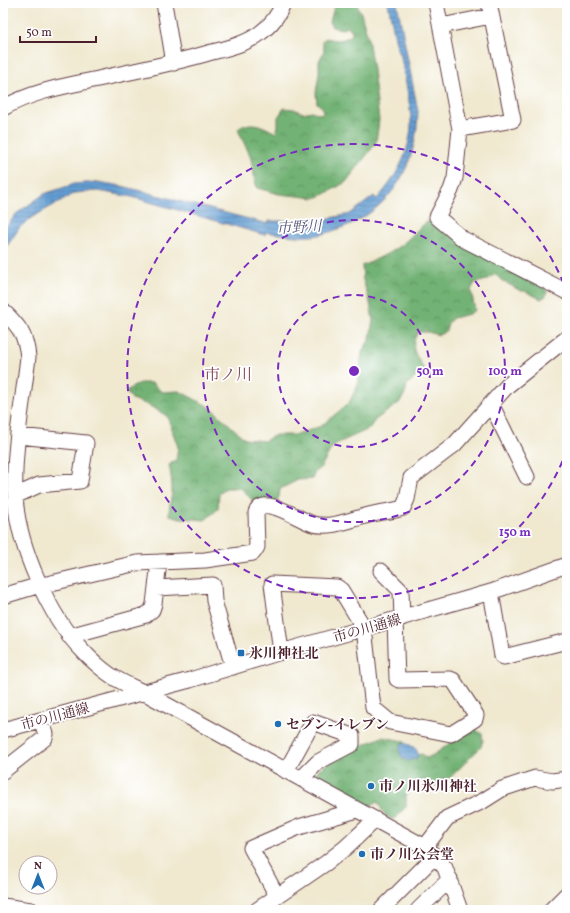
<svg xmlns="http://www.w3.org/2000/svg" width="570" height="913" font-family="Vollkorn,'Noto Serif JP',serif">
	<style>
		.forest { fill: url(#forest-crowns); stroke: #5e6850 }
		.water { fill: url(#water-rules); stroke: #565e7f }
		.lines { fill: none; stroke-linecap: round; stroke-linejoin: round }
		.minor-casing { stroke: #633d44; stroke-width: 17 }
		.minor { stroke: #fff; stroke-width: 15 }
		.ring { fill: none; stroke: #7b2cbf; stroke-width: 2; stroke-dasharray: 7 5 }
		.poi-dot { fill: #1f6fb2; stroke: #fff; stroke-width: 1.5 }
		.labels { text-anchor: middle; stroke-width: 3.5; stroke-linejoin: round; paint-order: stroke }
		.street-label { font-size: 14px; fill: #4a1f2b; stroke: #fff }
		.poi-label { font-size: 14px; font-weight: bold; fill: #4a1f2b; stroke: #fff; text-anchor: start }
		.water-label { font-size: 15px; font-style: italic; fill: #555877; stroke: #fff }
		.quarter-label { font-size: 16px; fill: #82485a; stroke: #fff }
		.centre { fill: #7b2cbf; stroke: #fff; stroke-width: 2 }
		.ring-label { font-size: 12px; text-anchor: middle; font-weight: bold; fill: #7b2cbf; stroke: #fff; stroke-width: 3.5; stroke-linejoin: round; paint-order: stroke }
	</style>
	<defs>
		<pattern id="forest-crowns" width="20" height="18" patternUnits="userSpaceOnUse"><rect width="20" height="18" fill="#72b274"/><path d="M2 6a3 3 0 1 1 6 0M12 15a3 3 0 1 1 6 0" fill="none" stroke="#60905f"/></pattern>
		<pattern id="water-rules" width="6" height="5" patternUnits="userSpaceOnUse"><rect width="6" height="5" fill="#639ed3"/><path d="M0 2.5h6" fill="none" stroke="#5480ab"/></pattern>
	</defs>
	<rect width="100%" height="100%" fill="#fff"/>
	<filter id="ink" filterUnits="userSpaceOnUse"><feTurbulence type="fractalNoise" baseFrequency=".025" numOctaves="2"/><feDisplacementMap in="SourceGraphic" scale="8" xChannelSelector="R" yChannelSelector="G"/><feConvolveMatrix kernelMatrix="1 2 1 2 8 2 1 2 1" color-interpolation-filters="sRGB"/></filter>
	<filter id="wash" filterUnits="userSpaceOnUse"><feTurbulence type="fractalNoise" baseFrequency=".012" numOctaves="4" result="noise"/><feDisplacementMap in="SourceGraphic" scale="16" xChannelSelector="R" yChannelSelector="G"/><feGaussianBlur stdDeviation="0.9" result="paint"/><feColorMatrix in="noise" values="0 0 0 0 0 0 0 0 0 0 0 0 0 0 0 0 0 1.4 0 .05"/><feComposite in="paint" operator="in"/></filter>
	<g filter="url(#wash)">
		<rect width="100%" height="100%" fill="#f0e9d0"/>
		<!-- forest -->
		<path class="forest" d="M335 3H356L361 13 368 38 373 70 379 120 376 143 346 182 325 194 315 198 279 194 257 188C254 178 253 169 251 159 248 149 241 139 238 129 251 119 263 126 276 133L278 126V117L284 108 294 109 303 113 312 111 318 114 323 113V108L317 103 316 93 319 73V61L324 51 322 41 326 38C337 41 343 41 352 35V30L347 27 342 29 332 27 330 22Z
			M430 220 436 222 544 286 547 292 546 296 541 299 525 291H521L501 280 495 274 487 280 475 283 471 290 475 310 469 314 453 318 448 323 446 331 439 335 428 332H418C408 350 417 354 424 370L407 385 405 394 399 403 375 420 369 429 336 444 331 449 321 467 315 472 312 479 298 480 280 489 279 497 276 502C254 503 255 504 241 488H226L219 493 218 509 205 520 180 518 169 515C169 507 171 499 172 492 172 482 171 474 169 465L176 460 178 447 167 416 148 405 132 399 126 391 140 383H152L162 392 179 391 210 407 245 439 264 441 276 435H296L321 426 349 403 358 385 362 352 370 339 373 320 370 303 363 280 362 266C377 259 393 252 406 241 415 233 419 227 430 220Z
			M472 727 482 734 483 740 481 747 451 777 436 786 420 780 419 784 410 788 406 797V807L394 819C384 819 382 810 378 802L366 807 320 782 316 774 319 769 349 751 382 737 404 741 414 756 422 754 427 758 435 754Z"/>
		<!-- water -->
		<path class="water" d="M388 3H397L418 111C417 164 393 209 341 228 330 232 320 236 308 236 294 237 280 234 266 232L265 235 132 197 98 191 75 193 31 218 20 227 3 252V231L16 214 44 194 74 184 98 182 122 186 268 224 269 221H315L350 214 374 196 377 199C396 178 411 151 411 122 410 99 404 75 400 52L398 53Z
			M402 743C410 744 422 749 416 759L407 761C400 758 397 749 402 743Z"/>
	</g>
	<g filter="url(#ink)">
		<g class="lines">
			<defs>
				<path id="minor" d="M164 3 174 63
					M436 3 460 129 455 178 451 190 437 217 463 239 567 292
					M441 26 491 16
					M3 108C33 91 65 86 98 79 134 71 170 64 205 54 223 49 245 45 259 34 270 26 279 15 283 3
					M460 129 513 120 489 3
					M3 311C19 326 26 335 28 357 23 402 13 450 15 495 17 544 49 617 83 651 91 660 105 672 115 678 125 684 135 688 145 693L425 847 435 856 445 868 460 910
					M491 404 527 477
					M15 496 39 485 80 481 86 443 19 436
					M381 571 401 591 402 618
					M156 588 213 585 214 601 233 667
					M491 592 502 656 504 657 567 641
					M3 596 40 585 47 584 137 563 205 560 253 553 257 547 256 513C262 493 301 521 313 524 332 529 354 518 373 514 383 512 393 511 403 508L407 499 411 478 454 445 507 386 567 338
					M69 636 146 615 152 610 154 604 159 562
					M281 652 272 584 337 587 341 590 364 628 373 708 390 722 451 734 475 719 476 715 453 680 450 679 399 680 397 679 395 620
					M3 730 190 680 281 652 491 592 567 565
					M3 771 45 738 46 734 41 720
					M286 771 313 722 352 736V744L318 762 301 779
					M425 847 447 818 483 801 502 789 535 778 552 781 567 779
					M277 896 251 848 299 827 357 810
					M3 906 31 910
					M257 910 326 863 345 848 375 820
					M381 910 435 856
					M418 910 450 879
					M551 910 567 894"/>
			</defs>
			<!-- minor casing -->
			<use href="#minor" class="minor-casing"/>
			<!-- minor -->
			<use href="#minor" class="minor"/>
		</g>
	</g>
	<!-- distance rings -->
	<g class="ring">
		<circle cx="354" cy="371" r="76"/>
		<circle cx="354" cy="371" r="151"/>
		<path d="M567 450A227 227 0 1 1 567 292"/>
	</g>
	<!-- markers -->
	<g class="poi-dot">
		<rect x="237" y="649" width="8" height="8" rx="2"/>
		<circle cx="278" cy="724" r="4"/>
		<circle cx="371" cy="786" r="4"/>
		<circle cx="362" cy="854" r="4"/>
	</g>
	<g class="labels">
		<!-- street labels -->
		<g class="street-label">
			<text transform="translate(367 628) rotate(-16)" y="5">市の川通線</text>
			<text transform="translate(55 716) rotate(-15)" y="5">市の川通線</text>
		</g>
		<!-- poi labels -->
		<g class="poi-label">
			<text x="249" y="658">氷川神社北</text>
			<text x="286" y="729">セブン-イレブン</text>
			<text x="379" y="791">市ノ川氷川神社</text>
			<text x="370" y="859">市ノ川公会堂</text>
		</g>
		<!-- water labels -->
		<g class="water-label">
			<text transform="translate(299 227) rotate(-3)" y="5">市野川</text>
		</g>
		<!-- quarter labels -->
		<g class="quarter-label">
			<text x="228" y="380">市ノ川</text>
		</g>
	</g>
	<circle cx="354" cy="371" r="6" class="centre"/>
	<g class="ring-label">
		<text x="430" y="375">50 m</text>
		<text x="505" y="375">100 m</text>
		<text x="515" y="536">150 m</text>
	</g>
	<!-- margin -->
	<rect width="570" height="913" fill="none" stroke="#fff" stroke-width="16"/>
	<!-- north arrow -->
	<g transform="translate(38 875)"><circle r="19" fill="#ffffff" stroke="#b7a5aa"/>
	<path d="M0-3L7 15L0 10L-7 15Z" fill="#1f6fb2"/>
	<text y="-6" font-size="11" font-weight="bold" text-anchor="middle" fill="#4a1f2b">N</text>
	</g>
	<!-- scale -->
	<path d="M20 36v6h76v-6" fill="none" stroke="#4a1f2b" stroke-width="2"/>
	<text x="26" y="36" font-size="12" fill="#4a1f2b" stroke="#ffffff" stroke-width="3" paint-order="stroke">50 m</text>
</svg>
